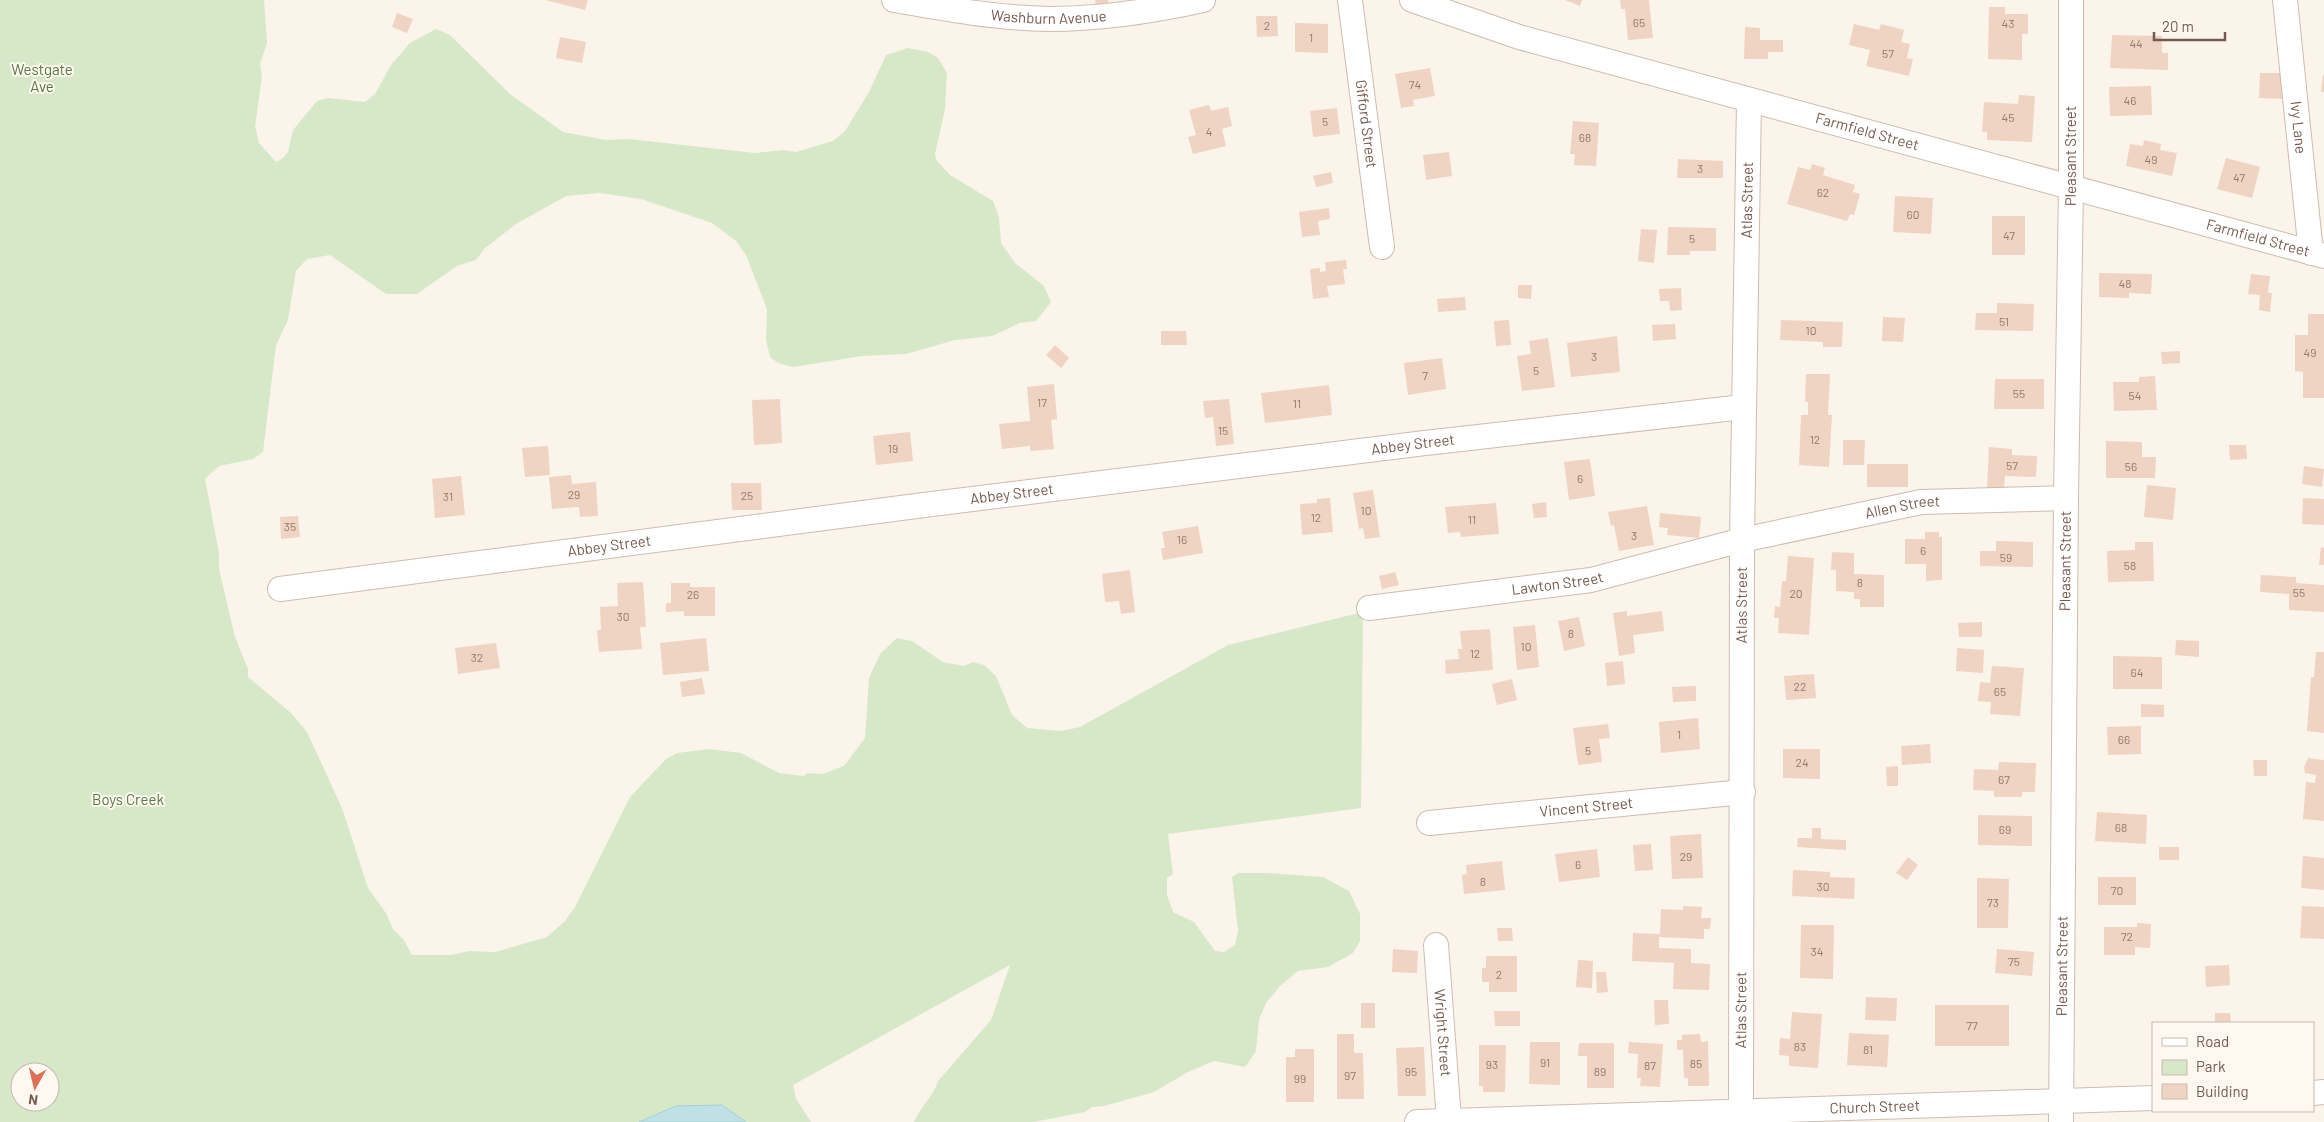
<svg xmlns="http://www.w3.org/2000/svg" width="2324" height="1122" font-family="Barlow,sans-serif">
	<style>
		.green { fill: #d7e8c9; fill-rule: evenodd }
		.water { fill: #bfe0e4; stroke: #a6d0d5 }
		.building { fill: #efd3c3 }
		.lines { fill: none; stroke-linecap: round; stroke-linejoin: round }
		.minor-casing { stroke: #cdbcb0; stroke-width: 26 }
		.minor { stroke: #fff; stroke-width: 24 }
		.labels { text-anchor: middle; stroke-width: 4; stroke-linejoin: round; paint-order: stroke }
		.number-label { font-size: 12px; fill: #94796c }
		.street-label { font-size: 15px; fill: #755b4f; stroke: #fef8f0 }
		.park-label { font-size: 15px; fill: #587947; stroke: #fef8f0 }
	</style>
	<rect width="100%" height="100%" fill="#fbf4ea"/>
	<!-- green -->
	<path class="green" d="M0 0H264L267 43 260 64 262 77 255 126 259 143 276 162 283 158 288 152 293 130 317 101 328 98 365 102 375 94 391 65 410 43 436 29 450 35 510 94 563 132 606 140 629 139 755 153 783 150 796 152 833 141 845 131 869 92 886 55 908 48 928 52 938 58 947 73 945 109 935 154 937 161 950 175 993 201 999 217 1001 243 1015 263 1044 286 1051 302 1036 321 1020 323 992 336 955 340 906 354 862 356 793 367 778 363 770 357 766 340 767 309 746 255 736 241 712 223 641 199 599 193 566 196 516 224 484 249 476 260 457 266 417 294H386L330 255 307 259 296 271 288 320 276 345 263 452 253 459 219 466 205 479 219 553V569L235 637 248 669V677L291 713 307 732 342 808 368 888 386 913 393 929 404 940 412 955H452L469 951 495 952 547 937 565 921 575 907 630 797 666 759 677 753 709 749 741 753 779 773 804 776 807 773 823 774 844 766 865 738 869 678 880 654 897 638 912 641 943 662 964 666 973 662 984 665 996 676 1012 715 1027 728 1061 731 1080 727 1228 645 1363 612 1361 808 1168 834 1173 874 1167 878V895L1173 912 1194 922 1215 951 1224 952 1235 945 1238 931 1232 877 1238 873H1265L1323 877 1349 891 1360 914V941L1353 953 1328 967 1298 971 1280 986 1266 1003 1259 1020 1256 1051 1245 1067 1214 1061 1188 1072 1154 1092 1104 1106 1092 1107 1085 1112 1034 1122H914C920 1107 933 1097 938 1081L991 1020 1010 965 793 1085 796 1099 811 1122H0ZM20 1072H50V1102H20Z"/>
	<!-- water -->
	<path class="water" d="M722 1105 746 1122H639L676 1106Z"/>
	<!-- building -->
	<path class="building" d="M545 0H588L585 10Z
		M1095 0H1108L1109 3 1096 6Z
		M1565 0H1582L1580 6Z
		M1620 0H1649L1653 38 1628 40 1625 9H1621Z
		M1989 7H2005V14H2028V34H2022V60L1988 59Z
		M397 13 413 19 407 33 392 27Z
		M1256 16H1277L1278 36 1257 37Z
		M1295 23 1328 24V53L1295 52Z
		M1854 24 1879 30 1881 24 1904 30 1901 42 1910 44 1907 58 1913 59 1909 76 1866 66 1870 50 1849 45Z
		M1745 27 1760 28V40H1783V52H1768V59H1744Z
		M2112 35 2162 36V53H2168V70L2110 68Z
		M560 37 586 42 582 63 556 58Z
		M1430 68 1435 96 1413 100 1414 106 1401 108 1395 74Z
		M2260 73H2284L2283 99 2259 98Z
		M2323 75H2324V92H2321Z
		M2151 86 2152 115 2110 116 2109 87Z
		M2019 95 2035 96 2032 142 1987 140V132H1982L1984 102 2018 104Z
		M1209 105 1211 111 1228 107 1232 126 1222 129 1226 146 1193 154 1188 137 1196 135 1189 110Z
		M1337 108 1340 134 1313 137 1310 111Z
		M1573 121 1599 123 1596 166 1574 165 1575 154H1570Z
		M2144 140 2161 144 2160 150 2177 153 2172 176 2126 166 2130 144 2143 146Z
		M1449 152 1452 176 1426 180 1423 155Z
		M2226 158 2260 167 2252 198 2217 189Z
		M1678 159 1723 161V178H1677Z
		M1812 164 1825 168 1823 175 1855 185 1853 192 1860 194 1854 215 1850 214 1847 221 1787 204 1798 167 1810 170Z
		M1331 172 1333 183 1316 187 1313 176Z
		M1895 196 1933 198 1931 234 1893 232Z
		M1329 208 1330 219 1318 221 1320 235 1302 237 1299 212Z
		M1992 216H2025V255H1992Z
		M1668 227 1716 228V251H1690V255H1667Z
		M1641 229 1657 230 1654 263 1638 261Z
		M1346 260 1347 269H1343L1345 284 1327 286 1329 297 1313 299 1310 269 1320 268V272L1326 271 1325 262Z
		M2099 273 2152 274 2151 294 2129 293V298L2099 297Z
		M2251 274 2270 276 2268 293H2272L2270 312 2259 310 2260 295 2248 294Z
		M1518 285H1532L1531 299 1518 298Z
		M1681 288 1682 310 1670 311 1669 301H1660L1659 289Z
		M1465 297 1466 310 1438 312 1437 299Z
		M1997 303 2034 304 2033 331 1975 330 1976 313H1997Z
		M2308 314H2324V398H2303V372L2295 371V335H2308Z
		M1883 317 1905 318 1903 342 1882 341Z
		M1509 320 1511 345 1496 346 1494 321Z
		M1781 320 1843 322 1842 347H1823V342L1780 340Z
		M1675 324 1676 339 1653 341 1652 325Z
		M1161 331H1186L1187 345H1161Z
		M1617 336 1620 372 1571 377 1567 343Z
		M1548 338 1555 387 1522 391 1517 356 1531 354 1529 341Z
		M1055 345 1069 358 1061 368 1046 355Z
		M2180 351V363L2162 364 2161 352Z
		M1442 358 1446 389 1408 395 1404 363Z
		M1806 374H1830L1828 415H1832L1829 467 1799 465 1801 415H1808V402H1805Z
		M2155 376 2157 410 2114 411 2113 382H2139V377Z
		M1995 379H2044V409H1994Z
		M1054 384 1057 419 1051 420 1054 449 1030 451V446L1002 449 999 424 1030 421 1027 387Z
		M1329 385 1332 415 1265 423 1261 393Z
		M780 399 782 443 754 445 752 400Z
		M1229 399 1234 444 1216 446 1213 417 1205 418 1203 401Z
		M910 432 913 461 876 465 873 436Z
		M1843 440H1865L1864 465H1843Z
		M2106 441 2142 442V457H2156L2155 478H2106Z
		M2229 445H2246L2247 459 2230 460Z
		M548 446 550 475 525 477 522 448Z
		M1989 447 2012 449V455L2037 456 2036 477 2005 476 2004 488H1987Z
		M1590 459 1595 496 1569 500 1564 462Z
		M1867 464H1908V487H1867Z
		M2304 466 2324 469 2322 487 2302 484Z
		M571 475 572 484 596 482 598 516 580 517 579 507 552 509 549 477Z
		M461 476 465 515 435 518 432 479Z
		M731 483H761L762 510H732Z
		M2147 485 2176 488 2173 520 2144 517Z
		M1373 490 1380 537 1365 539 1363 528 1359 529 1353 493Z
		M1330 498 1333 532 1302 535 1300 504 1317 503V499Z
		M2303 498 2324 499V525L2302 524Z
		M1546 502 1547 517 1534 518 1532 504Z
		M1496 503 1499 534 1461 537 1460 532 1448 533 1445 507Z
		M1647 506 1654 545 1619 551 1614 525 1611 526 1608 512Z
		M1660 513 1701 517 1699 538 1667 535 1668 528 1659 527Z
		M298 516 300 537 281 539 280 517Z
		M1198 526 1203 553 1163 560 1161 548H1165L1162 532Z
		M1925 532H1939V537H1942V580L1926 581V564H1905V539H1925Z
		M1996 541 2033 542V567L1980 566V551H1996Z
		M2135 542H2153L2154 581 2108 582 2107 551 2135 550Z
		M2321 547 2324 548V565H2319Z
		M1832 552 1854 553V574L1884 575V607H1860V599H1854V592L1836 591V570H1831Z
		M1788 556 1814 558 1809 635 1778 633 1779 618H1774L1775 606 1780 607 1782 581H1786Z
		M1130 570 1135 612 1121 614 1119 601 1105 602 1102 574Z
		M1395 572 1399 585 1382 589 1379 576Z
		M2261 575 2296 577V583L2324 585V612L2289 610V594L2260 592Z
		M643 582 646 627H640L642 649 599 652 597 630H601L600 607 618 606 617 583Z
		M671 583H690V587H715V616H684V611L666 612V603H671Z
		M1627 611V616L1662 611 1664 631 1633 635 1635 653 1619 656 1613 613Z
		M1579 617 1585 646 1564 651 1558 621Z
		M1982 622V637H1959L1958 623Z
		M1535 625 1539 667 1517 670 1513 627Z
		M1490 629 1493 670 1446 674 1445 660 1459 659 1458 649H1462L1460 631Z
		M706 638 709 671 663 675 660 643Z
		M2176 640 2199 641V657L2175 655Z
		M496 643 500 668 458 674 455 648Z
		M1957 648 1984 650 1983 673 1956 671Z
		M2316 652H2324V733L2307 731 2311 677H2314Z
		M2113 656 2162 657V689H2113Z
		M1623 661 1625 684 1607 686 1605 663Z
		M1992 666 2024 668 2020 716 1990 714 1991 702 1978 701 1980 682 1990 683Z
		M1814 674 1816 698 1786 700 1784 676Z
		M702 678 705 694 682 697 680 682Z
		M1512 679 1517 700 1497 705 1492 684Z
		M1696 686V701L1673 702 1672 687Z
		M2141 704 2164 705V717H2141Z
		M1698 718 1700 749 1661 753 1659 722Z
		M1608 724 1610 738 1599 739 1602 762 1578 765 1573 728Z
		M2141 726V754L2108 755 2107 727Z
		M1930 744 1931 763 1902 765 1901 746Z
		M1783 749H1820V779L1783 778Z
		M2308 758 2324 760V821L2303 819 2306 782 2315 783 2316 775 2305 773 2304 767Z
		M2253 760H2267V776H2254Z
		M1999 762 2036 763 2035 792H2022V797H1994V791L1973 790 1974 769 1998 770Z
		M1898 766V786H1887L1886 767Z
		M2097 812 2147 815 2146 844 2095 841Z
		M1978 815 2032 816V846L1978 845Z
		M1812 828H1821V839L1846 840V850L1797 847 1798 838H1812Z
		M1701 834 1703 878 1672 879 1670 836Z
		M1651 844 1653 870 1635 871 1633 845Z
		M2159 847H2179V860H2159Z
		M1597 849 1600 877 1559 882 1555 854Z
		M2303 856 2324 858V890L2301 888Z
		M1908 857 1918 865 1907 880 1896 873Z
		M1502 861 1505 890 1464 894 1462 875 1467 874 1466 865Z
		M1793 870 1830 872V877L1855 878 1854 899 1792 896Z
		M2098 877H2136V905H2098Z
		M1977 878 2009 879 2008 928H1977Z
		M1683 906 1702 907 1701 918H1711L1710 929H1704V939L1659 937V948L1691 949V963L1710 964 1709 990 1673 989 1674 963 1632 961 1633 933 1660 934 1661 909 1683 910Z
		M2302 906 2324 907V939L2300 938Z
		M2137 923 2151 924 2150 948 2135 947V955H2104V927H2137Z
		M1801 925H1834L1833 979 1800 978Z
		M1497 928H1512L1513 941H1498Z
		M1393 949 1418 951 1417 973 1392 972Z
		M1997 949 2034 952 2032 976 1995 973Z
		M1486 956H1517V992H1489V982H1482V968H1486Z
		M1578 960 1593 961 1592 988 1576 987Z
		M2229 965 2230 985 2206 987 2205 966Z
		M1596 972H1606L1608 992 1597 993Z
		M1866 997 1897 998 1896 1021 1865 1020Z
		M1654 1000H1668L1669 1024 1655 1025Z
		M1361 1003H1375V1028H1361Z
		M1935 1005H2009V1046H1935Z
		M1494 1011H1520V1026H1495Z
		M1792 1012 1822 1014 1818 1068 1789 1066V1056L1779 1055 1780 1038 1790 1039Z
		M2215 1013H2230L2231 1023H2215Z
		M1849 1033 1889 1035 1887 1067 1847 1065Z
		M1337 1034H1354V1053H1363L1364 1099H1337Z
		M1700 1034 1701 1042 1708 1041 1709 1086H1688V1078H1684L1683 1050H1677V1040H1682V1035Z
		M1530 1042H1560V1085L1529 1084Z
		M1629 1042 1663 1044 1660 1087 1640 1086 1641 1078H1637L1638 1054 1628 1053Z
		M1579 1043H1614V1088H1587V1056H1578Z
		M1479 1045H1506L1505 1092H1483V1086H1479Z
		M1424 1047 1426 1096H1398L1396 1048Z
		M1295 1049H1314V1102H1286V1057H1295Z"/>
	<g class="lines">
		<defs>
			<g id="minor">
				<path id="s1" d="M894 0C945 9 997 18 1049 19 1100 19 1153 11 1203 0"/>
				<path id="s2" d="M1350 0 1382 247"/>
				<path id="s3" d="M1412 0 1519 37 2324 256"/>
				<path id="s4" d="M2285 0 2311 253"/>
				<path id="s5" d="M280 589 924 505 1425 443 1743 407"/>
				<path id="s6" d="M1369 608 1591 580 1742 540 1921 502 2066 498"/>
				<path id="s7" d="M1429 823 1743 792"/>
				<path id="s8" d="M1436 945 1449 1120"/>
				<path d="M2313 1093 2324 1092"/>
				<path id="s9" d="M1741 1111 1742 540 1749 100"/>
				<path id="s10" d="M1417 1122 2153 1098"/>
				<path id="s11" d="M2061 1122 2066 498 2071 187V0"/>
			</g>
		</defs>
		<!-- minor casing -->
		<use href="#minor" class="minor-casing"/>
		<!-- minor -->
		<use href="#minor" class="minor"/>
	</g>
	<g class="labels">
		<!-- number labels -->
		<g class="number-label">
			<text x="1639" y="27">65</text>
			<text x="2008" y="28">43</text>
			<text x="1267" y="30">2</text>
			<text x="1311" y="42">1</text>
			<text x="2136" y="48">44</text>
			<text x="1888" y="58">57</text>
			<text x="1415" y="89">74</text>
			<text x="2130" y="105">46</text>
			<text x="2008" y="122">45</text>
			<text x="1325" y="126">5</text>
			<text x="1209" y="136">4</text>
			<text x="1585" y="142">68</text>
			<text x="2151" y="164">49</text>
			<text x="1700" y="173">3</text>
			<text x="2239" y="182">47</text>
			<text x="1823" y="197">62</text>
			<text x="1913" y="219">60</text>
			<text x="2009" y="240">47</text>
			<text x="1692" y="243">5</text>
			<text x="2125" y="288">48</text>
			<text x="2004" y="326">51</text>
			<text x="1811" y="335">10</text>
			<text x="2310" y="357">49</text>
			<text x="1594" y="361">3</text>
			<text x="1536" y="375">5</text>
			<text x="1425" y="380">7</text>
			<text x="2019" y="398">55</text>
			<text x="2135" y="400">54</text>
			<text x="1042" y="407">17</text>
			<text x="1297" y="408">11</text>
			<text x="1223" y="435">15</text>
			<text x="1815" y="444">12</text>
			<text x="893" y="453">19</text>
			<text x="2012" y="470">57</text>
			<text x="2131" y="471">56</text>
			<text x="1580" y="483">6</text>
			<text x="574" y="499">29</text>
			<text x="747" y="500">25</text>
			<text x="448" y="501">31</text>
			<text x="1366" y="515">10</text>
			<text x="1316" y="522">12</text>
			<text x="1472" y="524">11</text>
			<text x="290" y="531">35</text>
			<text x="1634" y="540">3</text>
			<text x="1182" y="544">16</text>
			<text x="1923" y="555">6</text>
			<text x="2006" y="562">59</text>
			<text x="2130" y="570">58</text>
			<text x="1860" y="587">8</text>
			<text x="2299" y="597">55</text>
			<text x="1796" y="598">20</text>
			<text x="693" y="599">26</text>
			<text x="623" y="621">30</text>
			<text x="1571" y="638">8</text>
			<text x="1526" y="651">10</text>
			<text x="1475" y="658">12</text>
			<text x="477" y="662">32</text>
			<text x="2137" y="677">64</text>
			<text x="1800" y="691">22</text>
			<text x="2000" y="696">65</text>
			<text x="1679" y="739">1</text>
			<text x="2124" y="744">66</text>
			<text x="1588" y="755">5</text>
			<text x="1802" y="767">24</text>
			<text x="2004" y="784">67</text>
			<text x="2121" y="832">68</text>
			<text x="2005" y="834">69</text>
			<text x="1686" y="861">29</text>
			<text x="1578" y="869">6</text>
			<text x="1483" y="886">8</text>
			<text x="1823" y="891">30</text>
			<text x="2117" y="895">70</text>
			<text x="1993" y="907">73</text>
			<text x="2127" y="941">72</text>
			<text x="1817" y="956">34</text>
			<text x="2014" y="966">75</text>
			<text x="1499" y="979">2</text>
			<text x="1972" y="1030">77</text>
			<text x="1800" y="1051">83</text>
			<text x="1868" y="1054">81</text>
			<text x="1545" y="1067">91</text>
			<text x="1696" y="1068">85</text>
			<text x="1492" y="1069">93</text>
			<text x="1650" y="1070">87</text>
			<text x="1411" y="1076">95</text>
			<text x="1600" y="1076">89</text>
			<text x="1350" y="1080">97</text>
			<text x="1300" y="1083">99</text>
		</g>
		<!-- street labels -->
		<g class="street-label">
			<text dy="5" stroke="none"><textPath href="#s1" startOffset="156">Washburn Avenue</textPath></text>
			<text dy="5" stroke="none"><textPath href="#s2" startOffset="125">Gifford Street</textPath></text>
			<text dy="5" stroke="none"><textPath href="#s4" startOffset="128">Ivy Lane</textPath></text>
			<text dy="5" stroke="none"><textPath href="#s3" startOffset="474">Farmfield Street</textPath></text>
			<text dy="5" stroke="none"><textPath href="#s11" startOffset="966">Pleasant Street</textPath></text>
			<text dy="5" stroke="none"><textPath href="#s9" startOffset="911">Atlas Street</textPath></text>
			<text dy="5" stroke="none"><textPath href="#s3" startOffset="879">Farmfield Street</textPath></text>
			<text dy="5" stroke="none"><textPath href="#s5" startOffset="1142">Abbey Street</textPath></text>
			<text dy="5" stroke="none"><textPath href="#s5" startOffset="738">Abbey Street</textPath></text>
			<text dy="5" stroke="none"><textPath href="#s6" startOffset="544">Allen Street</textPath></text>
			<text dy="5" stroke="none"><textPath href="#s5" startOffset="332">Abbey Street</textPath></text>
			<text dy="5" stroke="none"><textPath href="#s11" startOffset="561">Pleasant Street</textPath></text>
			<text dy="5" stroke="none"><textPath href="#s6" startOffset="190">Lawton Street</textPath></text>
			<text dy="5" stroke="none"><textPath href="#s9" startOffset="506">Atlas Street</textPath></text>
			<text dy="5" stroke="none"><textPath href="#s7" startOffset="158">Vincent Street</textPath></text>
			<text dy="5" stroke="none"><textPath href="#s11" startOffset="156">Pleasant Street</textPath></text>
			<text dy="5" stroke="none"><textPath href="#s9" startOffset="101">Atlas Street</textPath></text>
			<text dy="5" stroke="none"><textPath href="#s8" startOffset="88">Wright Street</textPath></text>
			<text dy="5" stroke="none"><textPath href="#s10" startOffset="458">Church Street</textPath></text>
		</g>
		<!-- park labels -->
		<g class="park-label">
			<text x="42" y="75">Westgate<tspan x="42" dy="17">Ave</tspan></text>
			<text x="128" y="805">Boys Creek</text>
		</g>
	</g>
	<!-- legend -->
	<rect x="2152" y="1022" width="162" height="90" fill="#fef8f0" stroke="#c7b9b0"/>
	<rect x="2162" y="1038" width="25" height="8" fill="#ffffff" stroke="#c7b9b0"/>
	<text x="2196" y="1047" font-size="15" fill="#755b4f">Road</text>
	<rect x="2162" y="1060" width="25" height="15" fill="#d7e8c9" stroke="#c7b9b0"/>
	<text x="2196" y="1072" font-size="15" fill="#755b4f">Park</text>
	<rect x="2162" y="1084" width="25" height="15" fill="#efd3c3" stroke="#c7b9b0"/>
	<text x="2196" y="1097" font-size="15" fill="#755b4f">Building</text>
	<!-- north arrow -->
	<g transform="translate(35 1087) rotate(188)"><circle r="24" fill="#fef8f0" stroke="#c7b9b0"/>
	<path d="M0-4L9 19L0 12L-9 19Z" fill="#dc7158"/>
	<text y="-8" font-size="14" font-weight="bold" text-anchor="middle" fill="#755b4f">N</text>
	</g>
	<!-- scale -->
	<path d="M2154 32v8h71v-8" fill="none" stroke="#755b4f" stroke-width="2.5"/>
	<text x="2162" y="32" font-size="15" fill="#755b4f" stroke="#fef8f0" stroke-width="4" paint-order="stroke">20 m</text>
</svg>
